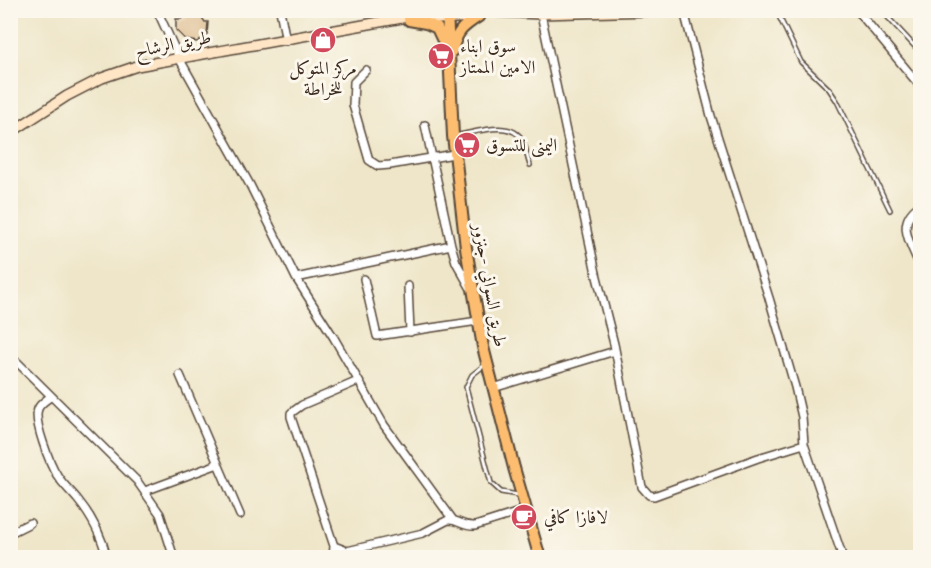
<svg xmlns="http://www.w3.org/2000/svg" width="931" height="568" font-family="'Old Standard TT',Amiri,serif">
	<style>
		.building { fill: #d7af79 }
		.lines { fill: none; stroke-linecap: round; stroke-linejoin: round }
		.lane-casing { stroke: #564638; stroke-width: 6 }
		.street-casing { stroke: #564638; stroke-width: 10 }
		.secondary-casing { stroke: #564638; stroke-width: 12 }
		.primary-casing { stroke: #564638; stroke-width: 14 }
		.lane { stroke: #fff; stroke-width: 3 }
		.street { stroke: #fff; stroke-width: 7 }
		.secondary { stroke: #fee5c5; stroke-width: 9 }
		.primary { stroke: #fcbd6f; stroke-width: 10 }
		.labels { text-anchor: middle; stroke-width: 6; stroke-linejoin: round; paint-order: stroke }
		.street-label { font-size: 18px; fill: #3b2a1e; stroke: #fbf7ec }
		.poi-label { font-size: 18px; fill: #3b2a1e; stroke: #fbf7ec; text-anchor: start }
	</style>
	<rect width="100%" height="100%" fill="#fbf7ec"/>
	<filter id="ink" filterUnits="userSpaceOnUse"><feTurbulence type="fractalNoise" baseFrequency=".0167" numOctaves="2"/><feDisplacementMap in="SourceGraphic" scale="12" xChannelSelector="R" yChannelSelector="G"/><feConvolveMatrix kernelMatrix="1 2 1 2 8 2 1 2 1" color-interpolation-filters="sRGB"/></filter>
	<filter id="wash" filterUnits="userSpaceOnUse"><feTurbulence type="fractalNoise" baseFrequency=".008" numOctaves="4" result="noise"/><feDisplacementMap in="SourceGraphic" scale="24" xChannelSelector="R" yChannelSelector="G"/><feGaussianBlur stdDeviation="1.35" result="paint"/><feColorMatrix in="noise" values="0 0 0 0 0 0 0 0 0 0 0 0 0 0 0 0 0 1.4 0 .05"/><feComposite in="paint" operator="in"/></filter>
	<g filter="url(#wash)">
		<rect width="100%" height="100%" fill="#efe6c9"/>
		<g id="blocks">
			<!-- building -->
			<path class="building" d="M190 13 199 14 205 22H208L207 34 197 42 186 40 176 30V19H181Z"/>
		</g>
	</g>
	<g filter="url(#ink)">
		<use href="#blocks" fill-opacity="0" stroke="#564638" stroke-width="1.5"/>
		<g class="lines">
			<defs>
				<path id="lane" d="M776 10 801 62 829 89 837 101 890 210
					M881 10 920 52
					M454 136C474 133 511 118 523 141 526 148 527 157 530 165
					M486 364 472 375 466 387 491 483 501 492 518 495"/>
				<path id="street" d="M157 10 179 58 250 185 296 278 334 338 384 425 453 520
					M280 10 286 41
					M857 10 920 86
					M541 14 596 273 614 344 642 487 649 495 654 496 758 458 804 444 802 417 795 387 769 298 711 116 684 11
					M366 70 354 82 353 105 369 160 378 166 390 165 454 154
					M425 125 451 245
					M920 205C894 223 911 244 920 266
					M296 278 451 245 456 262 470 287
					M364 279 377 336 478 321
					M408 286 410 332
					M10 355 137 481 160 514 174 558
					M180 375 240 515
					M358 381 302 405 291 413V417L334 546 347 551 423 533 448 520C458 519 462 527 475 526L526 510
					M493 388 615 351
					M51 396C47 400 40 403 38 409 33 421 50 464 57 475 63 485 71 491 78 500 91 516 102 537 107 558
					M804 444 843 558
					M145 491 218 464
					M10 533 30 523
					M333 558 334 546"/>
				<path id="secondary" d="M450 10 541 14 688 10
					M422 20 474 17
					M10 133 67 96 102 78 137 66 446 10"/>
				<path id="primary" d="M447 10 453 136 466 248 483 347 514 468 540 558
					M409 17 424 10
					M409 20 426 23 437 28 446 47
					M452 51C457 31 462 27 479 16"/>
			</defs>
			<!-- lane casing -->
			<use href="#lane" class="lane-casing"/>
			<!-- street casing -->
			<use href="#street" class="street-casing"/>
			<!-- secondary casing -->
			<use href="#secondary" class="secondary-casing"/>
			<!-- primary casing -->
			<use href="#primary" class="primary-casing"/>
			<!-- lane -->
			<use href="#lane" class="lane"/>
			<!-- street -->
			<use href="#street" class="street"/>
			<!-- secondary -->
			<use href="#secondary" class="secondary"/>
			<!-- primary -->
			<use href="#primary" class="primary"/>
		</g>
	</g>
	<!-- icons -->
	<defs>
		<symbol id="shop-disc" viewBox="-11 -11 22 22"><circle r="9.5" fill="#d1495b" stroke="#fbf7ec"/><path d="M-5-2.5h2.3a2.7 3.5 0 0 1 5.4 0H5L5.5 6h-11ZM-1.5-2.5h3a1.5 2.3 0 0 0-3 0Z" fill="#fff"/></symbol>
		<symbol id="supermarket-disc" viewBox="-11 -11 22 22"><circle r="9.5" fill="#d1495b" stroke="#fbf7ec"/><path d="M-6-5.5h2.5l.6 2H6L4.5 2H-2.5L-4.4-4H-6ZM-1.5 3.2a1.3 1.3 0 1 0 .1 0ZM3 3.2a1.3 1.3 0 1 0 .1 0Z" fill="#fff"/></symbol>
		<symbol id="cafe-disc" viewBox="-11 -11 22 22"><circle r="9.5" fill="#d1495b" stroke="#fbf7ec"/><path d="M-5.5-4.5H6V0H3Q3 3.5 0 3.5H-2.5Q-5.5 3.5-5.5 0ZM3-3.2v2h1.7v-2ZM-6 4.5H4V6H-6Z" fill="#fff"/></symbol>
	</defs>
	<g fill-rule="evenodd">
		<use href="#shop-disc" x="308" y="25" width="30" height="30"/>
		<use href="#supermarket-disc" x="426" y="41" width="30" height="30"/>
		<use href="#supermarket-disc" x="452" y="130" width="30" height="30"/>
		<use href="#cafe-disc" x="509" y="502" width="30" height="30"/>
	</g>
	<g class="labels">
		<!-- street labels -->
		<g class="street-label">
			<text transform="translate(173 44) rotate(-11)" y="6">طريق الرشاح</text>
			<text transform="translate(490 285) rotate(80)" y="6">طريق السواني -جنزور</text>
		</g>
		<!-- poi labels -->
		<g class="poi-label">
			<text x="460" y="52">سوق ابناء<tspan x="460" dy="21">الامين الممتاز</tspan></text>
			<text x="323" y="74" text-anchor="middle">مركز المتوكل<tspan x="323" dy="21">للخراطة</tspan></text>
			<text x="486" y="151">اليمنى للتسوق</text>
			<text x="544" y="523">لافازا كافي</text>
		</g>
	</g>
	<!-- margin -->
	<rect width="931" height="568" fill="none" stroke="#fbf7ec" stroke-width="36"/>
</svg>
